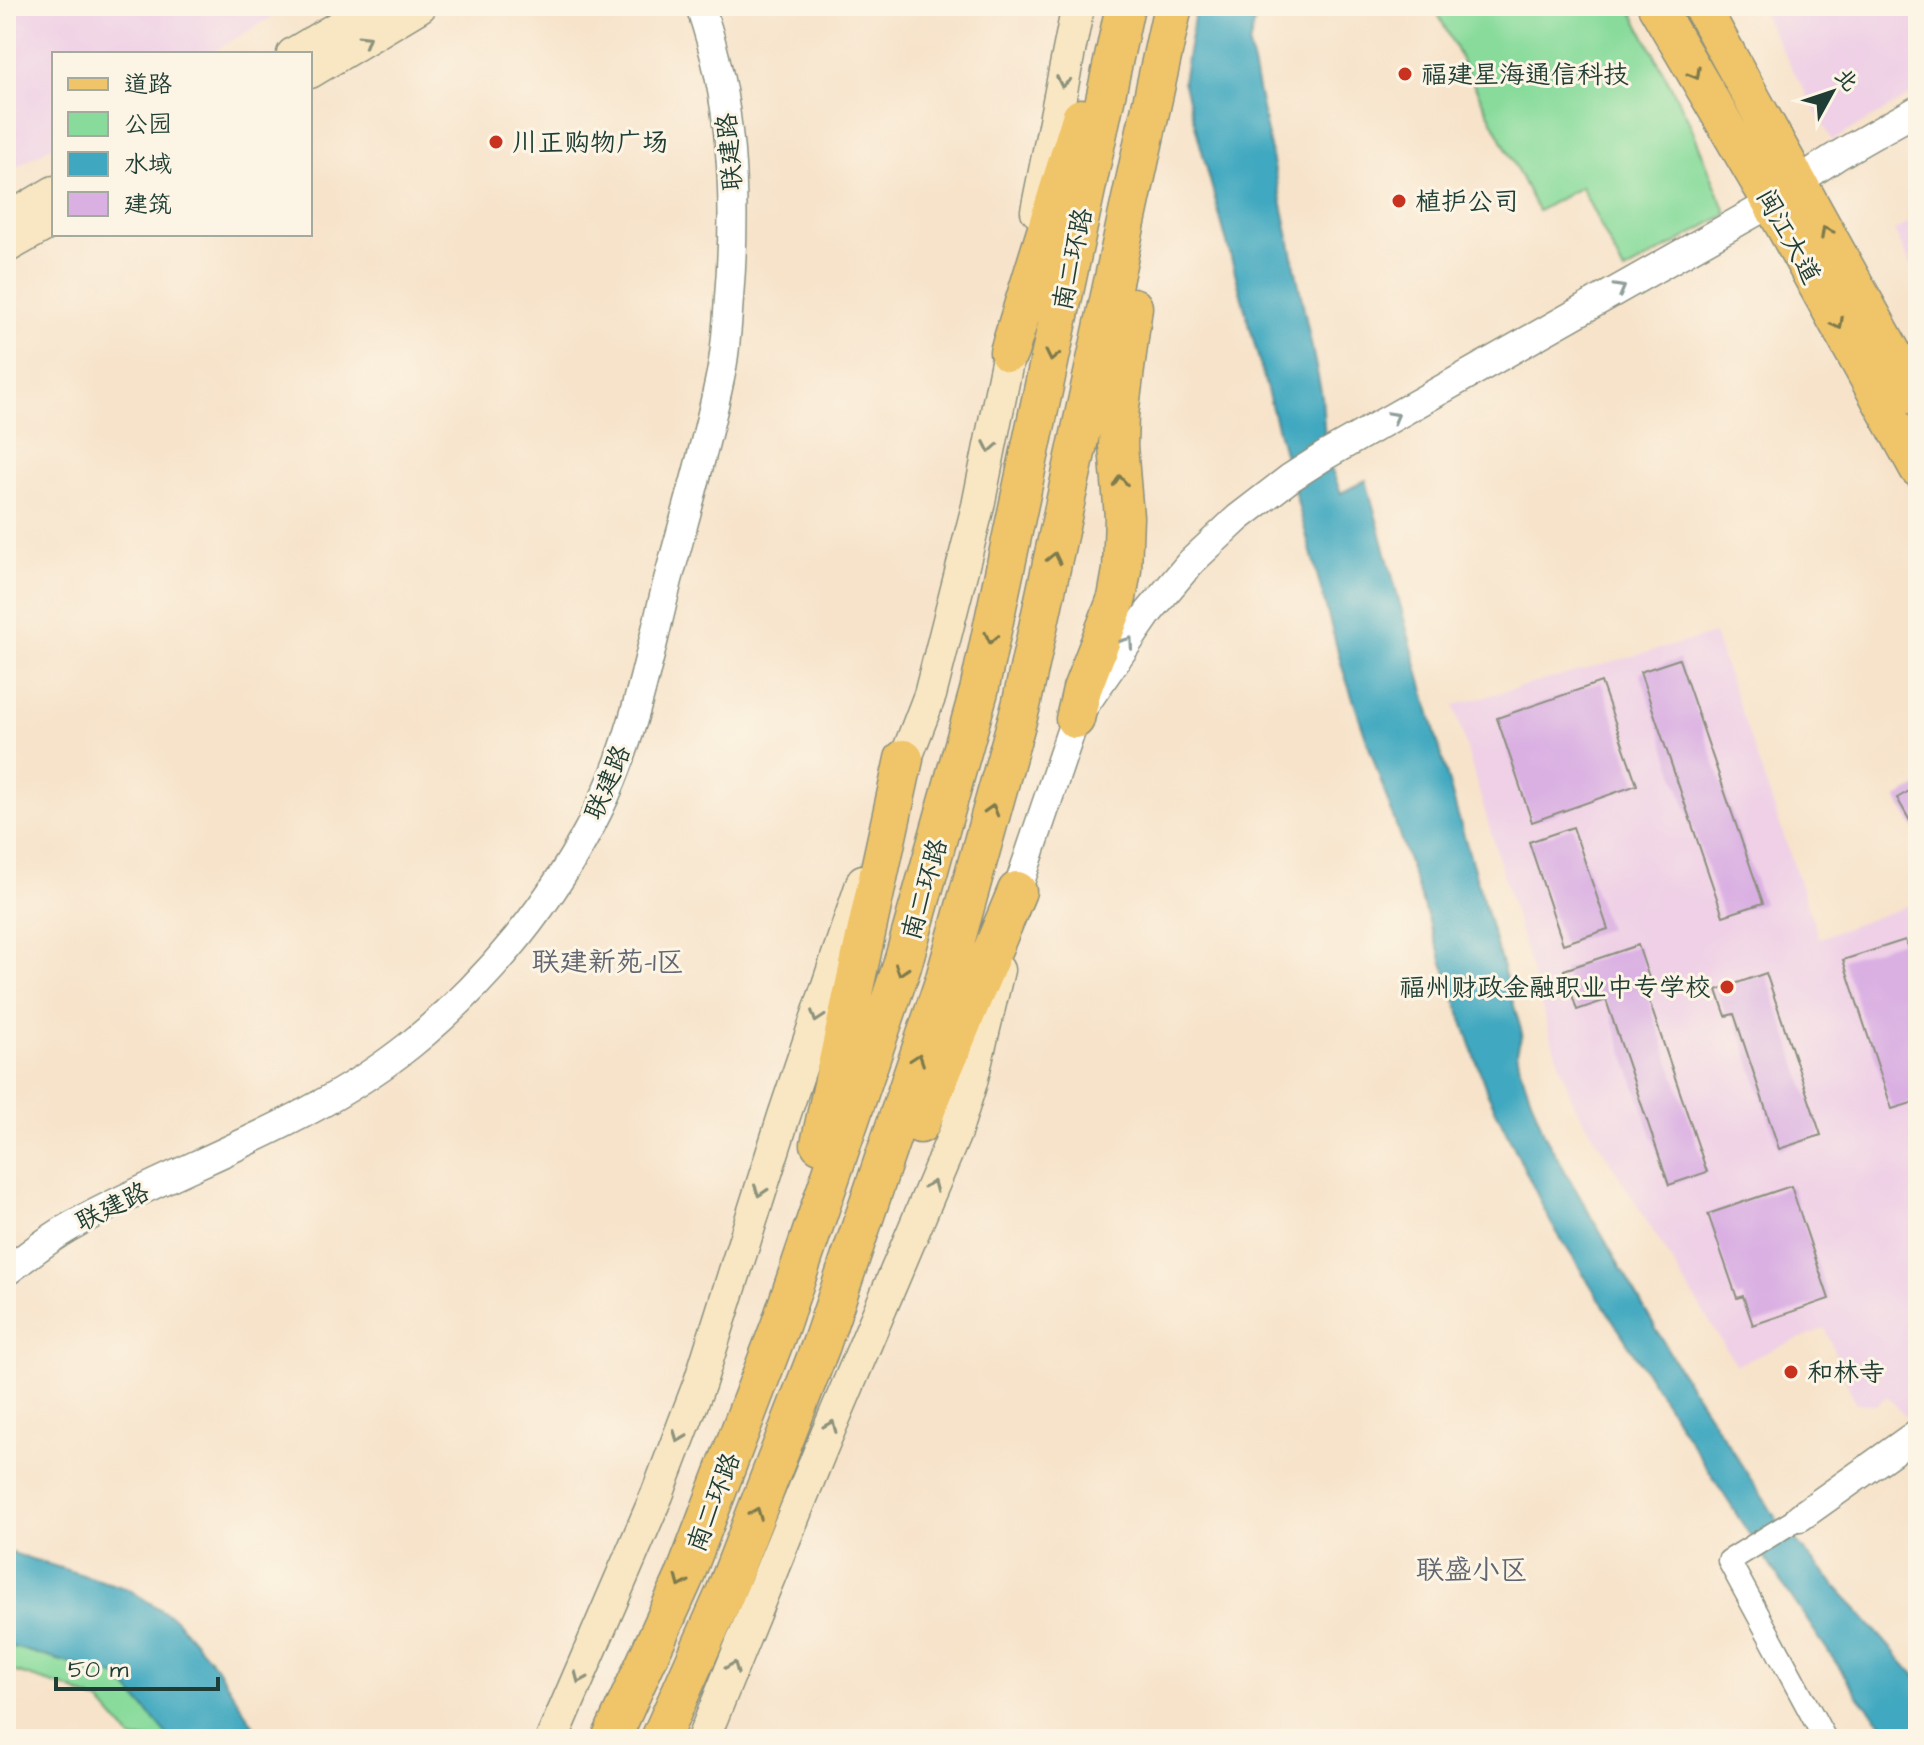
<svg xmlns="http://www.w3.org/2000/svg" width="1924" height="1745" font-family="'Architects Daughter','LXGW WenKai TC',sans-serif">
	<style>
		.built { fill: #efd0e6 }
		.green { fill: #88db9b; stroke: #548c68; stroke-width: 2 }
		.water { fill: #3fa8c0; stroke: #2f727a; stroke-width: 2 }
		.building { fill: #dab0e3 }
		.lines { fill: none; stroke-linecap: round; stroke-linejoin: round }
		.minor-casing { stroke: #8b907f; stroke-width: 25 }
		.tertiary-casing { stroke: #8b907f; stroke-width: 31 }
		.secondary-casing { stroke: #8b907f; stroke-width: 35 }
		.primary-casing { stroke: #8b907f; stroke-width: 39 }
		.trunk-casing { stroke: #8b907f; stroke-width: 41 }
		.minor { stroke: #fff; stroke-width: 22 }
		.tertiary { stroke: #fff; stroke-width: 28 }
		.secondary { stroke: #f9e7c3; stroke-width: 32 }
		.primary { stroke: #f0c469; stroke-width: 36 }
		.trunk { stroke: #f0c469; stroke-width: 38 }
		.oneway { stroke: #8c927c }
		.oneway2 { stroke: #7d7a4c }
		.oneway3 { stroke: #8f9e9a }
		.poi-dot { fill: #c8321e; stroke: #fcf5e5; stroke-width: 3 }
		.labels { text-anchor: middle; stroke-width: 6; stroke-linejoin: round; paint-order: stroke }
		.poi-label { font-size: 26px; fill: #1f3d34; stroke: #fcf5e5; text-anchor: start }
		.street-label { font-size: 26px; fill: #1f3d34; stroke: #fcf5e5 }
		.neighbourhood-label { font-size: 28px; fill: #606571; stroke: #fcf5e5 }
	</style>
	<rect width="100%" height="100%" fill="#fcf5e5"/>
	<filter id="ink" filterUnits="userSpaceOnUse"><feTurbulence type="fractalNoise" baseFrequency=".0125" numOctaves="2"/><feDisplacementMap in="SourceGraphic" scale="16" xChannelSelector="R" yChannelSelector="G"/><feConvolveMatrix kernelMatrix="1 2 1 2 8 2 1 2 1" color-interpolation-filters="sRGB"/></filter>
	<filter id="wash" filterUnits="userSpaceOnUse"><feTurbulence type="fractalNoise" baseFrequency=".006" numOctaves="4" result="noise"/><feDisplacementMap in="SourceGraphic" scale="32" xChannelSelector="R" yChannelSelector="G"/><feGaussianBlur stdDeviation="1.8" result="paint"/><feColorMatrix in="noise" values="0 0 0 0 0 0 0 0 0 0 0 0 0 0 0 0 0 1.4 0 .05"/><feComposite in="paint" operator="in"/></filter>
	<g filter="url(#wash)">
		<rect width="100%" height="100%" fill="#f7e3ca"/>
		<!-- built -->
		<path class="built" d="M6 6H291L209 54H54V145L6 173Z
			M1758 6H1918V91L1832 141Z
			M1918 217V278L1894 231Z
			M1714 634 1819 938 1918 902V1408L1905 1416 1887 1396 1876 1405 1855 1403 1825 1328 1736 1365 1573 1102 1550 1036 1454 705Z"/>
		<!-- green -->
		<path class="green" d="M1434 6H1629L1689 121 1727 214 1624 272 1581 187 1538 211Z
			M6 1645 119 1677 171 1739H132L101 1703 70 1689 6 1669Z"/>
		<!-- water -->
		<path class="water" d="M1196 6H1258L1249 46 1322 396 1326 455 1341 493 1366 480 1457 812 1522 1033 1517 1052 1520 1068 1545 1136 1679 1369 1778 1521 1918 1679V1739H1895L1859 1697 1751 1537 1551 1223 1487 1092 1343 670 1183 81Z
			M6 1551 128 1589 175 1619 215 1665 262 1739H171L118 1677 6 1645Z"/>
		<g id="blocks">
			<!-- building -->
			<path class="building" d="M1679 659 1763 903 1723 916 1640 672Z
				M1601 682 1637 785 1532 822 1497 718Z
				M1918 786V835L1897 798Z
				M1573 827 1608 929 1563 944 1529 842Z
				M1905 940 1918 979V1101L1892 1109 1843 960Z
				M1638 945 1651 984 1644 986 1707 1172 1669 1185 1606 1000 1577 1010 1564 970Z
				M1766 973 1821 1135 1779 1149 1734 1014 1726 1016 1717 990Z
				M1791 1186 1829 1299 1753 1325 1743 1296 1737 1298 1708 1214Z"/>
		</g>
	</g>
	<g filter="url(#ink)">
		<use href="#blocks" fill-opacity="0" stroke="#8b907f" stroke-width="2"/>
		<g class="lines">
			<defs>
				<path id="minor" d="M1800 1517 1729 1561 1825 1739"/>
				<path id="tertiary" d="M1017 891 1075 719 1149 612 1191 562 1238 518 1290 478 1326 455 1771 203C1816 165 1866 139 1918 110
					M6 1272C27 1256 48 1239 71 1226 183 1164 309 1126 410 1045 488 982 555 900 599 809 634 738 649 656 668 580 686 513 706 446 720 378 726 352 727 325 729 298 737 198 733 101 700 6
					M1800 1517 1918 1433"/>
				<path id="secondary" d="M293 54 374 6
					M310 72 420 6
					M1037 211 1078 6
					M6 220 54 192
					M6 247 54 220
					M897 781 930 695 978 506 1014 327
					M552 1739 657 1495 700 1382 784 1116 863 881
					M703 1739 823 1444 955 1133 971 1082 998 970"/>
				<path id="primary" d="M1656 6 1771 203 1918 469
					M1701 6 1918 398"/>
				<path id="trunk" d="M1009 352 1081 118
					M1075 719 1082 689 1117 598 1122 570 1124 517 1118 446 1119 415 1133 307
					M920 1124 1017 891
					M820 1144 904 759
					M611 1739 684 1578 780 1326 902 966 979 691 1125 6
					M660 1739 725 1593 821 1345 944 982 1021 706 1173 6"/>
			</defs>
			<!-- minor casing -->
			<use href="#minor" class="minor-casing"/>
			<!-- tertiary casing -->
			<use href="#tertiary" class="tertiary-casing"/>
			<!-- secondary casing -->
			<use href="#secondary" class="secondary-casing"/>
			<!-- primary casing -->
			<use href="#primary" class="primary-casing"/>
			<!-- trunk casing -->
			<use href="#trunk" class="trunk-casing"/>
			<!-- minor -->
			<use href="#minor" class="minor"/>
			<!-- tertiary -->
			<use href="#tertiary" class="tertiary"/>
			<!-- secondary -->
			<use href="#secondary" class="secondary"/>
			<!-- primary -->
			<use href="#primary" class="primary"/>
			<!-- trunk -->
			<use href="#trunk" class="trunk"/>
		</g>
		<!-- one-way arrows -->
		<defs><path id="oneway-chevron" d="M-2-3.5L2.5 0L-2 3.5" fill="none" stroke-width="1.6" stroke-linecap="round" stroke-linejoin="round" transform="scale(2)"/></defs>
		<g class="oneway">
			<use href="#oneway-chevron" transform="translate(365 40) rotate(-31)"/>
			<use href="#oneway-chevron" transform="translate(1063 82) rotate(101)"/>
			<use href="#oneway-chevron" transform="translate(990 447) rotate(101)"/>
			<use href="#oneway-chevron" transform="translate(817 1017) rotate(109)"/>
			<use href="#oneway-chevron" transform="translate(932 1186) rotate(-67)"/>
			<use href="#oneway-chevron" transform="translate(760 1191) rotate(108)"/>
			<use href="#oneway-chevron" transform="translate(831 1426) rotate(-67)"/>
			<use href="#oneway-chevron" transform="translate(679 1437) rotate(111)"/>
			<use href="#oneway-chevron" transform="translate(733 1667) rotate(-68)"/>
			<use href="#oneway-chevron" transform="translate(580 1678) rotate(113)"/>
		</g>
		<g class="oneway2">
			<use href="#oneway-chevron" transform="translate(1695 74) rotate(60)"/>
			<use href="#oneway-chevron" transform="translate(1826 232) rotate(-119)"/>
			<use href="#oneway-chevron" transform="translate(1838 324) rotate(61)"/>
			<use href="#oneway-chevron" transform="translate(1052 356) rotate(102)"/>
			<use href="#oneway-chevron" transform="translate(1120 481) rotate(-94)"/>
			<use href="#oneway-chevron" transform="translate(1054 558) rotate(-77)"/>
			<use href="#oneway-chevron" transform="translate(991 638) rotate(103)"/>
			<use href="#oneway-chevron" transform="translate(992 810) rotate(-74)"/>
			<use href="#oneway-chevron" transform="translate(901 970) rotate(108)"/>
			<use href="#oneway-chevron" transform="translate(918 1059) rotate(-71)"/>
			<use href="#oneway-chevron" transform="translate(756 1513) rotate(-69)"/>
			<use href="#oneway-chevron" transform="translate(681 1582) rotate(113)"/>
		</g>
		<g class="oneway3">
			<use href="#oneway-chevron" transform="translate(1620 289) rotate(-29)"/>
			<use href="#oneway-chevron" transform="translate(1394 417) rotate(-29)"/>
			<use href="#oneway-chevron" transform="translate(1128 642) rotate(-55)"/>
		</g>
	</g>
	<!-- markers -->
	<g class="poi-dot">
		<circle cx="1405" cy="74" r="8"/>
		<circle cx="496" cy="142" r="8"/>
		<circle cx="1399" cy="201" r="8"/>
		<circle cx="1727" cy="987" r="8"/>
		<circle cx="1791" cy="1372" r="8"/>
	</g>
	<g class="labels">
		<!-- poi labels -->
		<g class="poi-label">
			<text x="1421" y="83">福建星海通信科技</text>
			<text x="512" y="151">川正购物广场</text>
			<text x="1415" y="210">植护公司</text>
			<text x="1711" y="996" text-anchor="end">福州财政金融职业中专学校</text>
			<text x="1807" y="1381">和林寺</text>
		</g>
		<!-- street labels -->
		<g class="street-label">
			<text transform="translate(729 152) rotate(-95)" y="9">联建路</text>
			<text transform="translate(1789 236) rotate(61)" y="9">闽江大道</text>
			<text transform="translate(1072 259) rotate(-78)" y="9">南二环路</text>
			<text transform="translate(607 782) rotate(-67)" y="9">联建路</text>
			<text transform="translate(924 889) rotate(-74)" y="9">南二环路</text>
			<text transform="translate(112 1206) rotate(-26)" y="9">联建路</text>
			<text transform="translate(713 1502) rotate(-69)" y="9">南二环路</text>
		</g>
		<!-- neighbourhood labels -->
		<g class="neighbourhood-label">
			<text x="608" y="971">联建新苑-1区</text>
			<text x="1472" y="1579">联盛小区</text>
		</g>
	</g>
	<!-- margin -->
	<rect width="1924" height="1745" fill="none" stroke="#fcf5e5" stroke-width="32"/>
	<!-- legend -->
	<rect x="52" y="52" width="260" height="184" fill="#fcf5e5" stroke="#a4ab9e" stroke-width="2"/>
	<rect x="68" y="78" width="40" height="12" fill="#f0c469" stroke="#a4ab9e" stroke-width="2"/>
	<text x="124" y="92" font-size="24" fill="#1f3d34">道路</text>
	<rect x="68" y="112" width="40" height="24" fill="#88db9b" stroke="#a4ab9e" stroke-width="2"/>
	<text x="124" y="132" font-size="24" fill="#1f3d34">公园</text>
	<rect x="68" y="152" width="40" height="24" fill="#3fa8c0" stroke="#a4ab9e" stroke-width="2"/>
	<text x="124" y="172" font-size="24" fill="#1f3d34">水域</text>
	<rect x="68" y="192" width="40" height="24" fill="#dab0e3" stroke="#a4ab9e" stroke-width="2"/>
	<text x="124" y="212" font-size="24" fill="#1f3d34">建筑</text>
	<!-- north arrow -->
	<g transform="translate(1832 92) rotate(50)" stroke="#fcf5e5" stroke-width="6" paint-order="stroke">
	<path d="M0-6L14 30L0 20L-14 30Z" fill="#1f3d34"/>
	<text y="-12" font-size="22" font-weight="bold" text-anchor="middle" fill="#1f3d34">北</text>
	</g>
	<!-- scale -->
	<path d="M56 1677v12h162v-12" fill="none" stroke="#1f3d34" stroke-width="4"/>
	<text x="68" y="1677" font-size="24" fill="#1f3d34" stroke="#fcf5e5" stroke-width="6" paint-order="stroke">50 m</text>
</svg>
